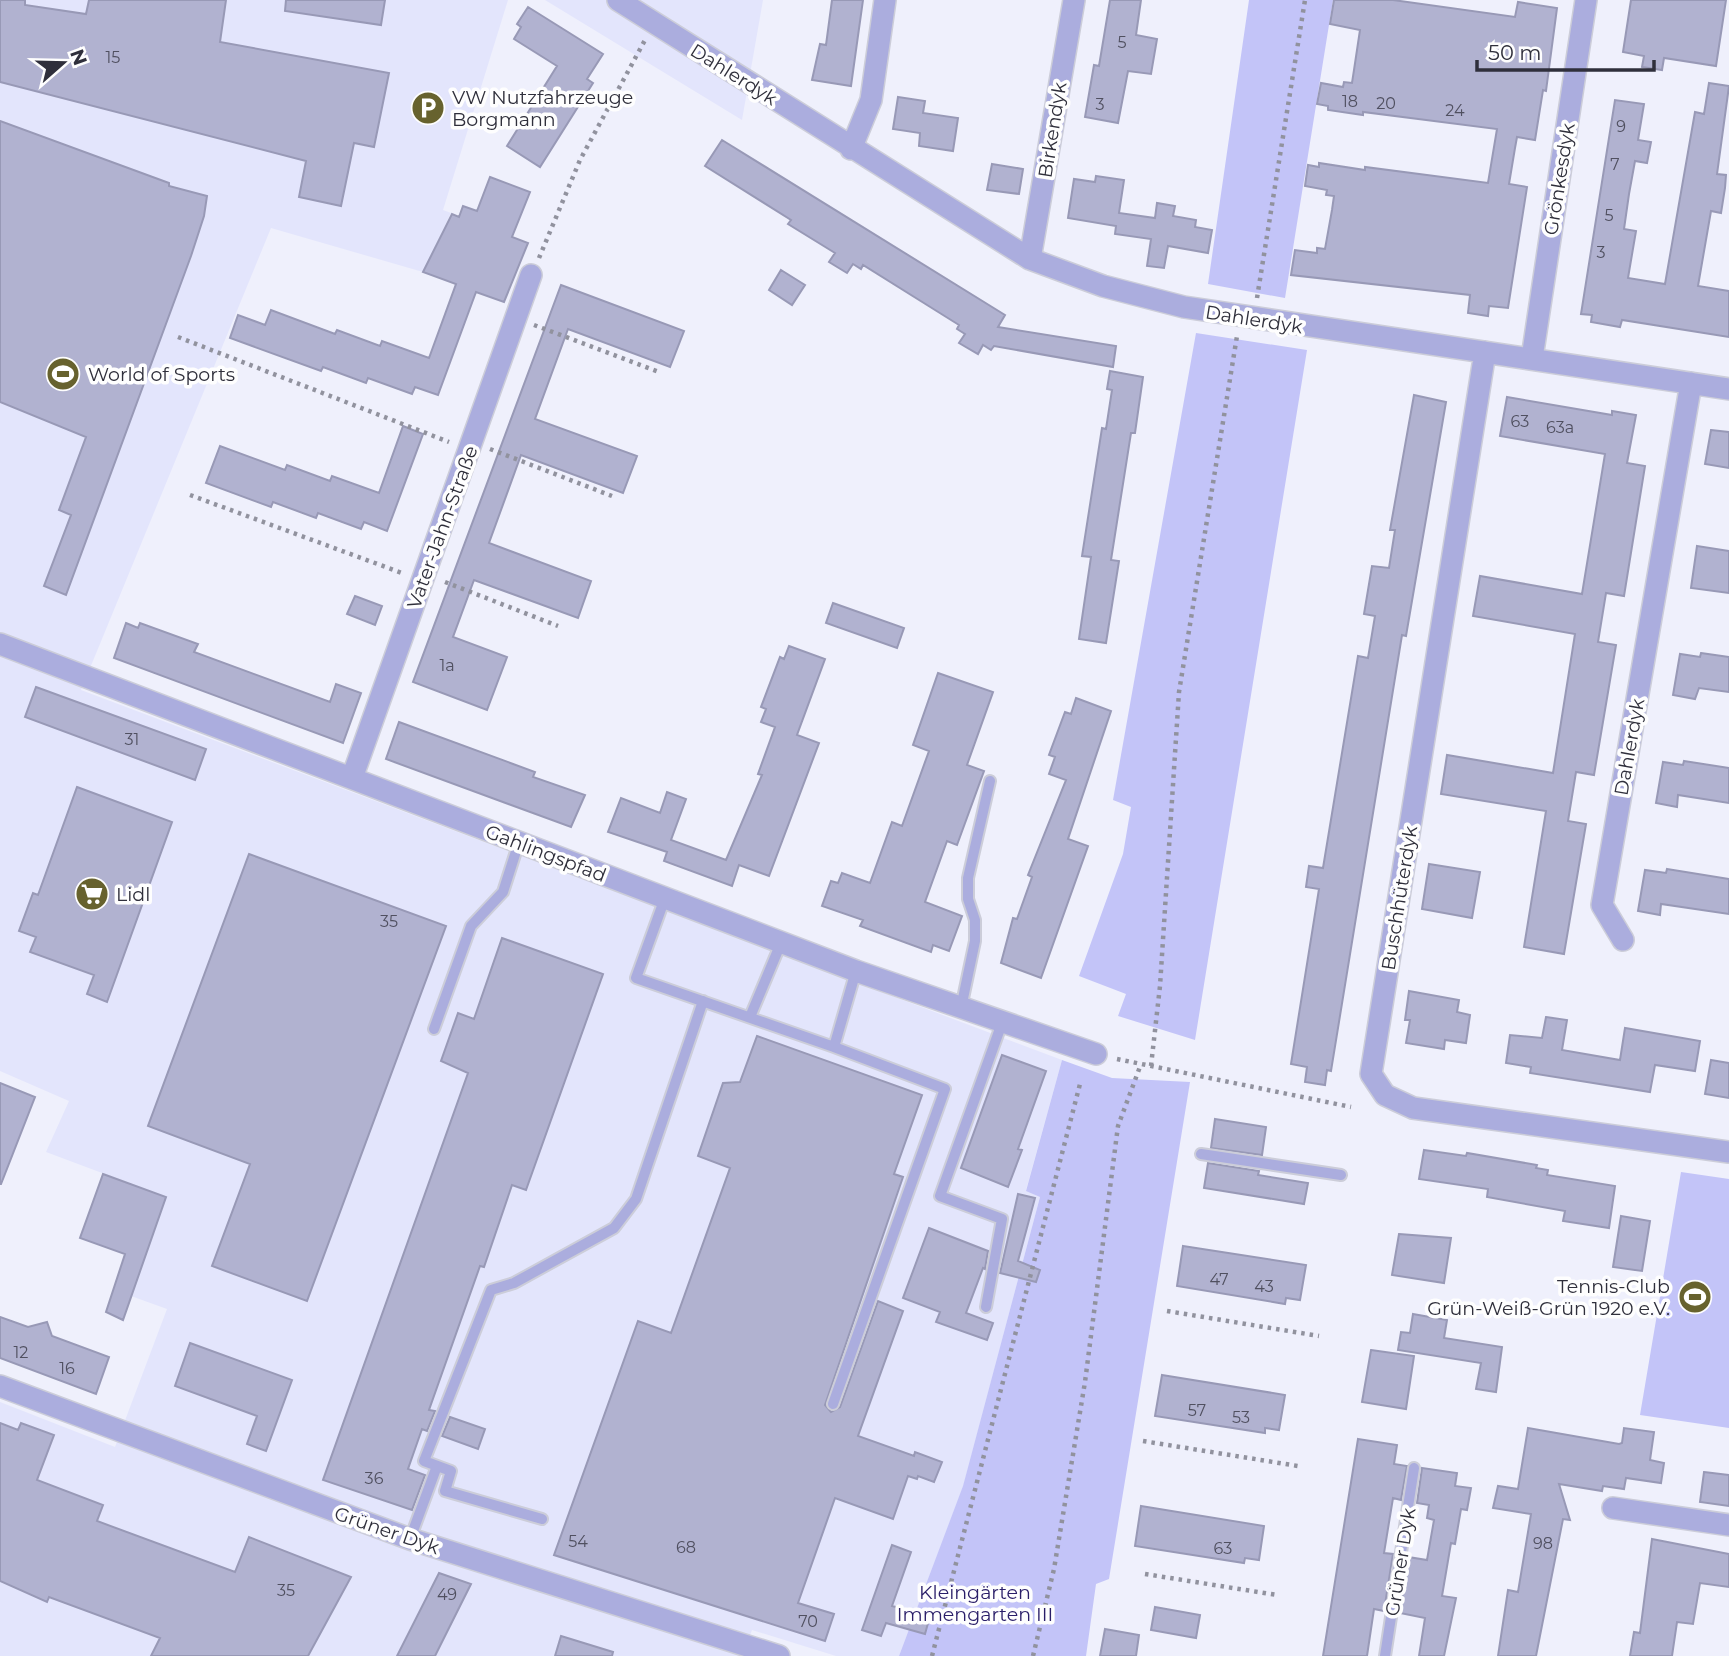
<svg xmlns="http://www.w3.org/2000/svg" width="1729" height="1656" font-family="Montserrat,sans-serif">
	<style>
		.built { fill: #e3e5fc }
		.green { fill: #c3c4f8 }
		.building { fill: #b1b2d0; stroke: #9899b6; stroke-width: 2 }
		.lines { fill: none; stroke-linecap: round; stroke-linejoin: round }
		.service-casing { stroke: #cccdd9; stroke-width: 14 }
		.minor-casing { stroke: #cccdd9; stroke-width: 24 }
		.path { stroke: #91929e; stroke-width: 4.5; stroke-dasharray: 3.5 5; stroke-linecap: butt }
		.service { stroke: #abadde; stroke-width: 10 }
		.minor { stroke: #abadde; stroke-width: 21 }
		.labels { text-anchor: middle; stroke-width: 7; stroke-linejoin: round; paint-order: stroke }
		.number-label { font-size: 16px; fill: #505060 }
		.street-label { font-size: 19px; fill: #2f2f3b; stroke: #fefefe }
		.poi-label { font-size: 19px; fill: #2f2f3b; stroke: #fefefe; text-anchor: start }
		.park-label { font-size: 19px; fill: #291d68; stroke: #fefefe }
	</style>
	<rect width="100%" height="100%" fill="#eff0fc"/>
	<!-- built -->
	<path class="built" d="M0 0H508L443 210 451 213 423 272 271 228 81 690 1062 1060 1026 1190 1040 1197 963 1487 899 1656H836L752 1630 742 1656H0V1402L115 1447 167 1309 131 1296 166 1197 46 1152 69 1101 0 1071Z
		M545 0H763L742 120Z"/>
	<!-- green -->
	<path class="green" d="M1249 0H1333L1285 298 1208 284Z
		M1196 333 1307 350 1195 1040 1118 1016 1126 994 1079 976 1123 854 1131 807 1113 800Z
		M1062 1060 1112 1078 1190 1082 1109 1579 1096 1584 1086 1656H899L963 1486 1040 1197 1026 1191Z
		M1681 1172 1729 1179V1428L1640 1415Z"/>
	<!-- building -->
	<path class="building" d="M0 0H25V5L86 14 89 0H226L220 42 389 73 374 147 354 143 341 206 299 197 306 161 0 82Z
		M286 0H385L381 25 285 11Z
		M832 0H863L851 86 812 80 820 44 826 45Z
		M1110 0H1141L1136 35 1157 39 1151 74 1128 71 1118 123 1085 117 1094 65 1099 66Z
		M1334 0H1393L1515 17 1518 2 1557 8 1546 91 1543 90 1535 140 1517 137 1515 148 1509 184 1527 187 1508 308 1489 306 1488 316 1468 313 1470 295 1291 275 1295 250 1317 253V248L1325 249 1332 210 1334 196 1326 195 1327 190 1305 186 1308 165 1319 167V163L1365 170V167L1488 183 1497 129 1363 112V115L1328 110V106L1317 104 1321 83 1343 87 1344 82 1352 83 1354 70 1360 30 1330 24Z
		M1631 0H1726L1716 66 1664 58 1662 70 1642 67 1644 56 1623 52Z
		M528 7 603 54 587 79 593 83 540 167 507 146 557 66 514 39 521 27 517 24Z
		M1709 83 1729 86 1717 174 1726 175 1725 188 1721 213 1711 211 1698 286 1729 291V337L1622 320 1620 327 1591 322 1592 315 1581 314 1615 100 1644 104 1638 140 1651 142 1647 163 1635 161 1629 194 1624 229 1636 231 1628 278 1665 284 1695 112 1704 114Z
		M898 97 925 101 923 113 958 118 953 151 919 146 920 133 893 129Z
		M0 121 169 183V186L207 196 204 216 191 256 66 595 44 586 71 515 59 510 86 437 0 402Z
		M722 140 1005 315 998 327 1116 346 1113 367 994 346 991 350 983 345 978 354 959 343 965 334 957 329 959 325 863 265 861 269 853 264 847 273 829 262 835 253 788 224 791 220 705 166Z
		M992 164 1023 169 1019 194 987 190Z
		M1096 176 1124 180 1119 213 1155 218 1157 203 1175 206 1173 216 1196 220 1195 227 1212 230 1208 253 1168 246 1164 268 1147 266 1151 239 1115 234 1116 226 1068 218 1074 179 1095 182Z
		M490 177 530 192 512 237 528 243 504 302 476 292 438 395 415 387 412 394 368 378 366 383 323 367 321 371 230 338 238 315 265 325 271 310 335 334 337 330 380 346 382 341 429 358 456 284 423 272 452 214 459 217 463 206 477 211Z
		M781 270 805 285 792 305 769 290Z
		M561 285 684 331 670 367 568 329 535 419 637 456 623 493 521 455 489 543 591 581 578 618 474 580 453 637 507 657 487 710 413 682Z
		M1110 371 1143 377 1135 433H1131L1111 560 1119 561 1106 643 1079 639 1091 557 1082 556 1102 428 1106 429 1112 390 1107 389Z
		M1414 395 1446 402 1406 636 1402 635 1331 1071 1327 1070 1325 1085 1305 1082 1307 1067 1291 1064 1319 889 1306 887 1309 866 1323 868 1358 656 1368 658 1375 616 1364 614 1372 566 1389 568 1395 530H1390Z
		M1507 397 1612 415V411L1636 415 1627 463 1645 466 1624 596 1606 593 1598 642 1616 645 1594 775 1576 772 1568 821 1586 824 1564 954 1524 947 1546 811 1441 794 1447 755 1553 773 1575 634 1473 616 1480 576 1582 594 1605 454 1500 436Z
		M403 426 423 434 387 531 364 522 361 529 318 513 316 518 273 502 271 507 206 483 220 446 285 470 287 465 330 481 332 476 379 493Z
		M1711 430 1729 432V468L1705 464Z
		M1697 546 1729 551V593L1691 588Z
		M355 596 382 606 375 625 347 614Z
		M833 603 904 628 897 648 826 623Z
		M126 623 138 628 140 623 198 644 194 652 330 702 336 684 361 693 343 743 114 658Z
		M789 646 825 659 797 735 819 743 769 876 739 865 732 886 664 861 667 852 608 832 621 798 660 813 667 792 686 799 671 840 726 860 762 775 758 774 775 727 761 722 766 709 761 707 780 657 784 659Z
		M1701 653 1729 657V692L1699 688 1695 699 1673 695 1680 654 1700 657Z
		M938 673 993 692 967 765 984 771 957 845 947 841 925 902 962 916 949 951 933 945 931 952 860 926 863 920 822 906 831 881 838 883 842 873 870 883 892 822 902 826 929 751 913 745Z
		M36 687 206 749 195 780 25 717Z
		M1076 698 1111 711 1068 839 1088 846 1041 978 1001 963 1013 918 1017 919 1032 877 1028 875 1066 780 1049 774 1055 757 1049 755 1065 712 1071 714Z
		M399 722 535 772 533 777 585 795 571 827 386 759Z
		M1684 761 1729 768V803L1678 795 1677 807 1656 803 1663 762 1683 765Z
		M77 787 172 822 107 1002 87 994 94 975 30 952 36 937 19 931 33 893 38 895Z
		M249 854 446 926 307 1301 212 1266 250 1164 148 1126Z
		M1429 864 1480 872 1472 918 1422 909Z
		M1667 869 1729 879V914L1661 904 1660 915 1638 911 1645 870 1666 873Z
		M502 938 603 974 526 1190 512 1185 484 1267 480 1266 429 1410 435 1411 427 1431 422 1429 408 1469 425 1475 412 1510 323 1480 468 1073 441 1061 458 1013 474 1019Z
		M1409 991 1459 1000 1457 1012 1470 1015 1466 1043 1445 1040 1444 1049 1406 1043 1410 1020H1405Z
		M1546 1017 1567 1020 1562 1050 1620 1060 1625 1028 1700 1041 1695 1071 1655 1065 1650 1092 1530 1073 1531 1067 1506 1063 1510 1035 1542 1038Z
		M757 1036 922 1095 894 1174 903 1177 825 1405 831 1412 840 1407 878 1301 903 1311 858 1436 914 1456 915 1452 942 1462 934 1482 918 1476 917 1479 908 1476 893 1519 835 1498 798 1603 834 1614 825 1641 554 1555 638 1321 671 1333 730 1168 698 1156 723 1083 740 1082Z
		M1002 1055 1046 1071 1018 1149 1022 1150 1008 1187 961 1168Z
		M1711 1060 1729 1063V1098L1705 1094Z
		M0 1083 35 1097 1 1184H0Z
		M1215 1119 1266 1127 1262 1155 1211 1148Z
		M1424 1150 1466 1156 1467 1153 1537 1165 1536 1168 1548 1170 1547 1175 1615 1186 1609 1228 1563 1221 1565 1211 1487 1197 1488 1189 1419 1179Z
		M1208 1163 1259 1171 1258 1175 1308 1183 1304 1204 1204 1188Z
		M103 1174 166 1197 123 1320 106 1312 125 1254 80 1238Z
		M1018 1194 1035 1198 1018 1261 1040 1270 1036 1282 1000 1273Z
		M1621 1216 1650 1221 1642 1271 1613 1267Z
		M929 1228 988 1251 985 1269 983 1268 966 1313 993 1323 987 1340 936 1322 940 1312 903 1298Z
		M1399 1234 1451 1238 1444 1283 1392 1275Z
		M1183 1246 1306 1265 1300 1300 1286 1298 1285 1304 1177 1286Z
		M1413 1314 1447 1320 1444 1338 1502 1347 1496 1392 1476 1389 1481 1363 1398 1350 1401 1332 1410 1333Z
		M0 1317 28 1327 47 1322 52 1336 109 1357 96 1394 0 1358Z
		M190 1343 292 1380 266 1451 247 1444 257 1416 175 1386Z
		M1371 1350 1414 1356 1406 1409 1362 1402Z
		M1162 1375 1285 1395 1279 1430 1265 1428V1433L1155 1416Z
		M450 1417 485 1429 478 1449 442 1436Z
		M0 1423 18 1430 21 1423 54 1435 37 1480 103 1505 97 1521 235 1572 249 1537 351 1577 308 1656H151L160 1638 49 1597 47 1602 0 1581Z
		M1528 1428 1619 1444 1622 1443 1624 1428 1654 1432 1650 1460 1664 1463 1661 1483 1626 1478 1624 1489 1603 1486 1602 1491 1559 1484 1570 1520 1563 1519 1536 1656H1498L1508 1590 1518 1592 1531 1514 1493 1508 1498 1486 1518 1489Z
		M1358 1439 1397 1445 1394 1464 1407 1466 1401 1500 1393 1498 1384 1553 1393 1554 1384 1611 1374 1609 1367 1656H1323Z
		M1422 1468 1457 1473 1455 1486 1471 1488 1467 1510 1461 1509 1455 1544 1451 1543 1442 1596 1456 1598 1444 1656H1419L1425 1618 1400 1613 1408 1557 1427 1560 1434 1520 1427 1518 1429 1505 1417 1503Z
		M1704 1472 1729 1475V1506L1700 1502Z
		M1141 1506 1264 1526 1259 1560 1245 1558 1244 1563 1135 1546Z
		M1652 1539 1729 1554V1587L1700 1583 1693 1624 1677 1622 1672 1656H1630L1634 1632 1640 1633Z
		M892 1545 911 1552 892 1606 930 1616 925 1634 886 1623 881 1636 862 1630Z
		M439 1573 471 1584 435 1656H397Z
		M1155 1607 1200 1615 1196 1638 1151 1630Z
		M1105 1629 1139 1635 1136 1656H1100Z
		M561 1636 613 1652 612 1656H555Z"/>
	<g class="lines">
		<defs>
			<path id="service" d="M665 898 636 978 834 1047 856 971
				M961 1008 975 941V920L968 899V878L990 781
				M750 1017 781 943
				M434 1029 471 926 503 892 519 842
				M1201 1154 1341 1175
				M986 1307 1002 1219 940 1196 1002 1023
				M833 1404 945 1089 834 1047
				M542 1519 445 1491 451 1471 424 1461 491 1290 514 1283 614 1228 636 1199 703 1001
				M410 1539 437 1466
				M1385 1656 1414 1468"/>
			<path id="minor" d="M618 0 1030 259 1103 286 1184 307 1729 389
				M851 149 871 100 885 0
				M1030 259 1074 0
				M1485 352 1371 1074 1385 1095 1413 1108 1729 1152
				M1532 358 1586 0
				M0 644 856 971 1096 1054
				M352 778 531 275
				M1623 940 1602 905 1691 383
				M0 1386 410 1539 779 1656
				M1613 1508 1729 1525"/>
		</defs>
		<!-- service casing -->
		<use href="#service" class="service-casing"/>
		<!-- minor casing -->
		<use href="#minor" class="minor-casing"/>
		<!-- path -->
		<path class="path" d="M539 258 580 160 645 40
			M1257 298 1305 0
			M534 325 659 372
			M178 337 449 442
			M490 449 612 496
			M190 495 402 573
			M445 582 558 626
			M1117 1059 1351 1107
			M1151 1066 1160 986 1179 692 1237 336
			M1167 1311 1319 1336
			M1143 1441 1298 1466
			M1145 1574 1277 1595
			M932 1656 1080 1084
			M1033 1656 1054 1569 1085 1382 1118 1126 1141 1064"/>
		<!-- service -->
		<use href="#service" class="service"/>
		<!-- minor -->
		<use href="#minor" class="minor"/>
	</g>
	<!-- icons -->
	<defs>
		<symbol id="parking-disc" viewBox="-11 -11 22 22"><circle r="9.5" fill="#67622e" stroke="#fefefe"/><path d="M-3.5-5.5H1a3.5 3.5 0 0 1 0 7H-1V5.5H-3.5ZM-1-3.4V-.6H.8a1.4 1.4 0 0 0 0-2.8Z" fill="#fff"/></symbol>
		<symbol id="stadium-disc" viewBox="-11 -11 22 22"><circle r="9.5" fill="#67622e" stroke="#fefefe"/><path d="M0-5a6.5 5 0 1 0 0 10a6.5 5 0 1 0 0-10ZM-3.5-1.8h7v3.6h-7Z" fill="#fff"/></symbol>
		<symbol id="supermarket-disc" viewBox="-11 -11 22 22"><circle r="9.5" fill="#67622e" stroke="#fefefe"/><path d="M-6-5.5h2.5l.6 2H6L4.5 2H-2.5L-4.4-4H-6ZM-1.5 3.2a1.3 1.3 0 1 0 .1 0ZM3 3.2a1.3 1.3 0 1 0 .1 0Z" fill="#fff"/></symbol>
	</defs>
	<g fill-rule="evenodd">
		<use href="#parking-disc" x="409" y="89" width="38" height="38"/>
		<use href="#stadium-disc" x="44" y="355" width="38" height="38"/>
		<use href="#supermarket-disc" x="73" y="875" width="38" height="38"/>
		<use href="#stadium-disc" x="1676" y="1278" width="38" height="38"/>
	</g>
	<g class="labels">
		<!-- number labels -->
		<g class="number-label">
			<text x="1122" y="48">5</text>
			<text x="113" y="63">15</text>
			<text x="1350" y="107">18</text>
			<text x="1386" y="109">20</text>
			<text x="1100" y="110">3</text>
			<text x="1455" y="116">24</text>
			<text x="1621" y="132">9</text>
			<text x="1615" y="170">7</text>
			<text x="1609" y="221">5</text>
			<text x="1601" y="258">3</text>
			<text x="1520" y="427">63</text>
			<text x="1560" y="433">63a</text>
			<text x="447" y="671">1a</text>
			<text x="132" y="745">31</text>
			<text x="389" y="927">35</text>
			<text x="1219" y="1285">47</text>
			<text x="1264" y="1292">43</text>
			<text x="21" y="1358">12</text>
			<text x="67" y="1374">16</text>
			<text x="1197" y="1416">57</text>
			<text x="1241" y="1423">53</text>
			<text x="374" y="1484">36</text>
			<text x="578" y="1547">54</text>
			<text x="1543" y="1549">98</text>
			<text x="686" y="1553">68</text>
			<text x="1223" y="1554">63</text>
			<text x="286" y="1596">35</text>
			<text x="447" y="1600">49</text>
			<text x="808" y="1627">70</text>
		</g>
		<!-- street labels -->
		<g class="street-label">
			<text transform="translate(734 74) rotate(32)" y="7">Dahlerdyk</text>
			<text transform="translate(1052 130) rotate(-81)" y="7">Birkendyk</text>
			<text transform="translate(1559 179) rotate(-81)" y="7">Grönkesdyk</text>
			<text transform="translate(1254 319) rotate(9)" y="7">Dahlerdyk</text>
			<text transform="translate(442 527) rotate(-70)" y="7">Vater-Jahn-Straße</text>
			<text transform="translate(1629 747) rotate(-80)" y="7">Dahlerdyk</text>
			<text transform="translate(546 853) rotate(21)" y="7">Gahlingspfad</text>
			<text transform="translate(1399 898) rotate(-81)" y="7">Buschhüterdyk</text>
			<text transform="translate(387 1530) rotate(19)" y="7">Grüner Dyk</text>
			<text transform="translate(1400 1562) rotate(-81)" y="7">Grüner Dyk</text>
		</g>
		<!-- poi labels -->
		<g class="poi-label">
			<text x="452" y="104">VW Nutzfahrzeuge<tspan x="452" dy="22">Borgmann</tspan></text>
			<text x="88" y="381">World of Sports</text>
			<text x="116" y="901">Lidl</text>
			<text x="1670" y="1293" text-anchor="end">Tennis-Club<tspan x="1670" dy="22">Grün-Weiß-Grün 1920 e.V.</tspan></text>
		</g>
		<!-- park labels -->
		<g class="park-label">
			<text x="975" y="1599">Kleingärten<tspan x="975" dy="22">Immengarten III</tspan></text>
		</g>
	</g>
	<!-- north arrow -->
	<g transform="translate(63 63) rotate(70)" stroke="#fefefe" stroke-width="5" paint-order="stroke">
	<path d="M0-5L12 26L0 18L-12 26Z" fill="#2f2f3b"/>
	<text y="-10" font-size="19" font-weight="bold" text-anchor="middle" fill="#2f2f3b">N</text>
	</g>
	<!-- scale -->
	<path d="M1477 60v10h177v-10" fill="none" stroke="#2f2f3b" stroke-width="3.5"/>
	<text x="1488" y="60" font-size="21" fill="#2f2f3b" stroke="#fefefe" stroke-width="5" paint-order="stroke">50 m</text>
</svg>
